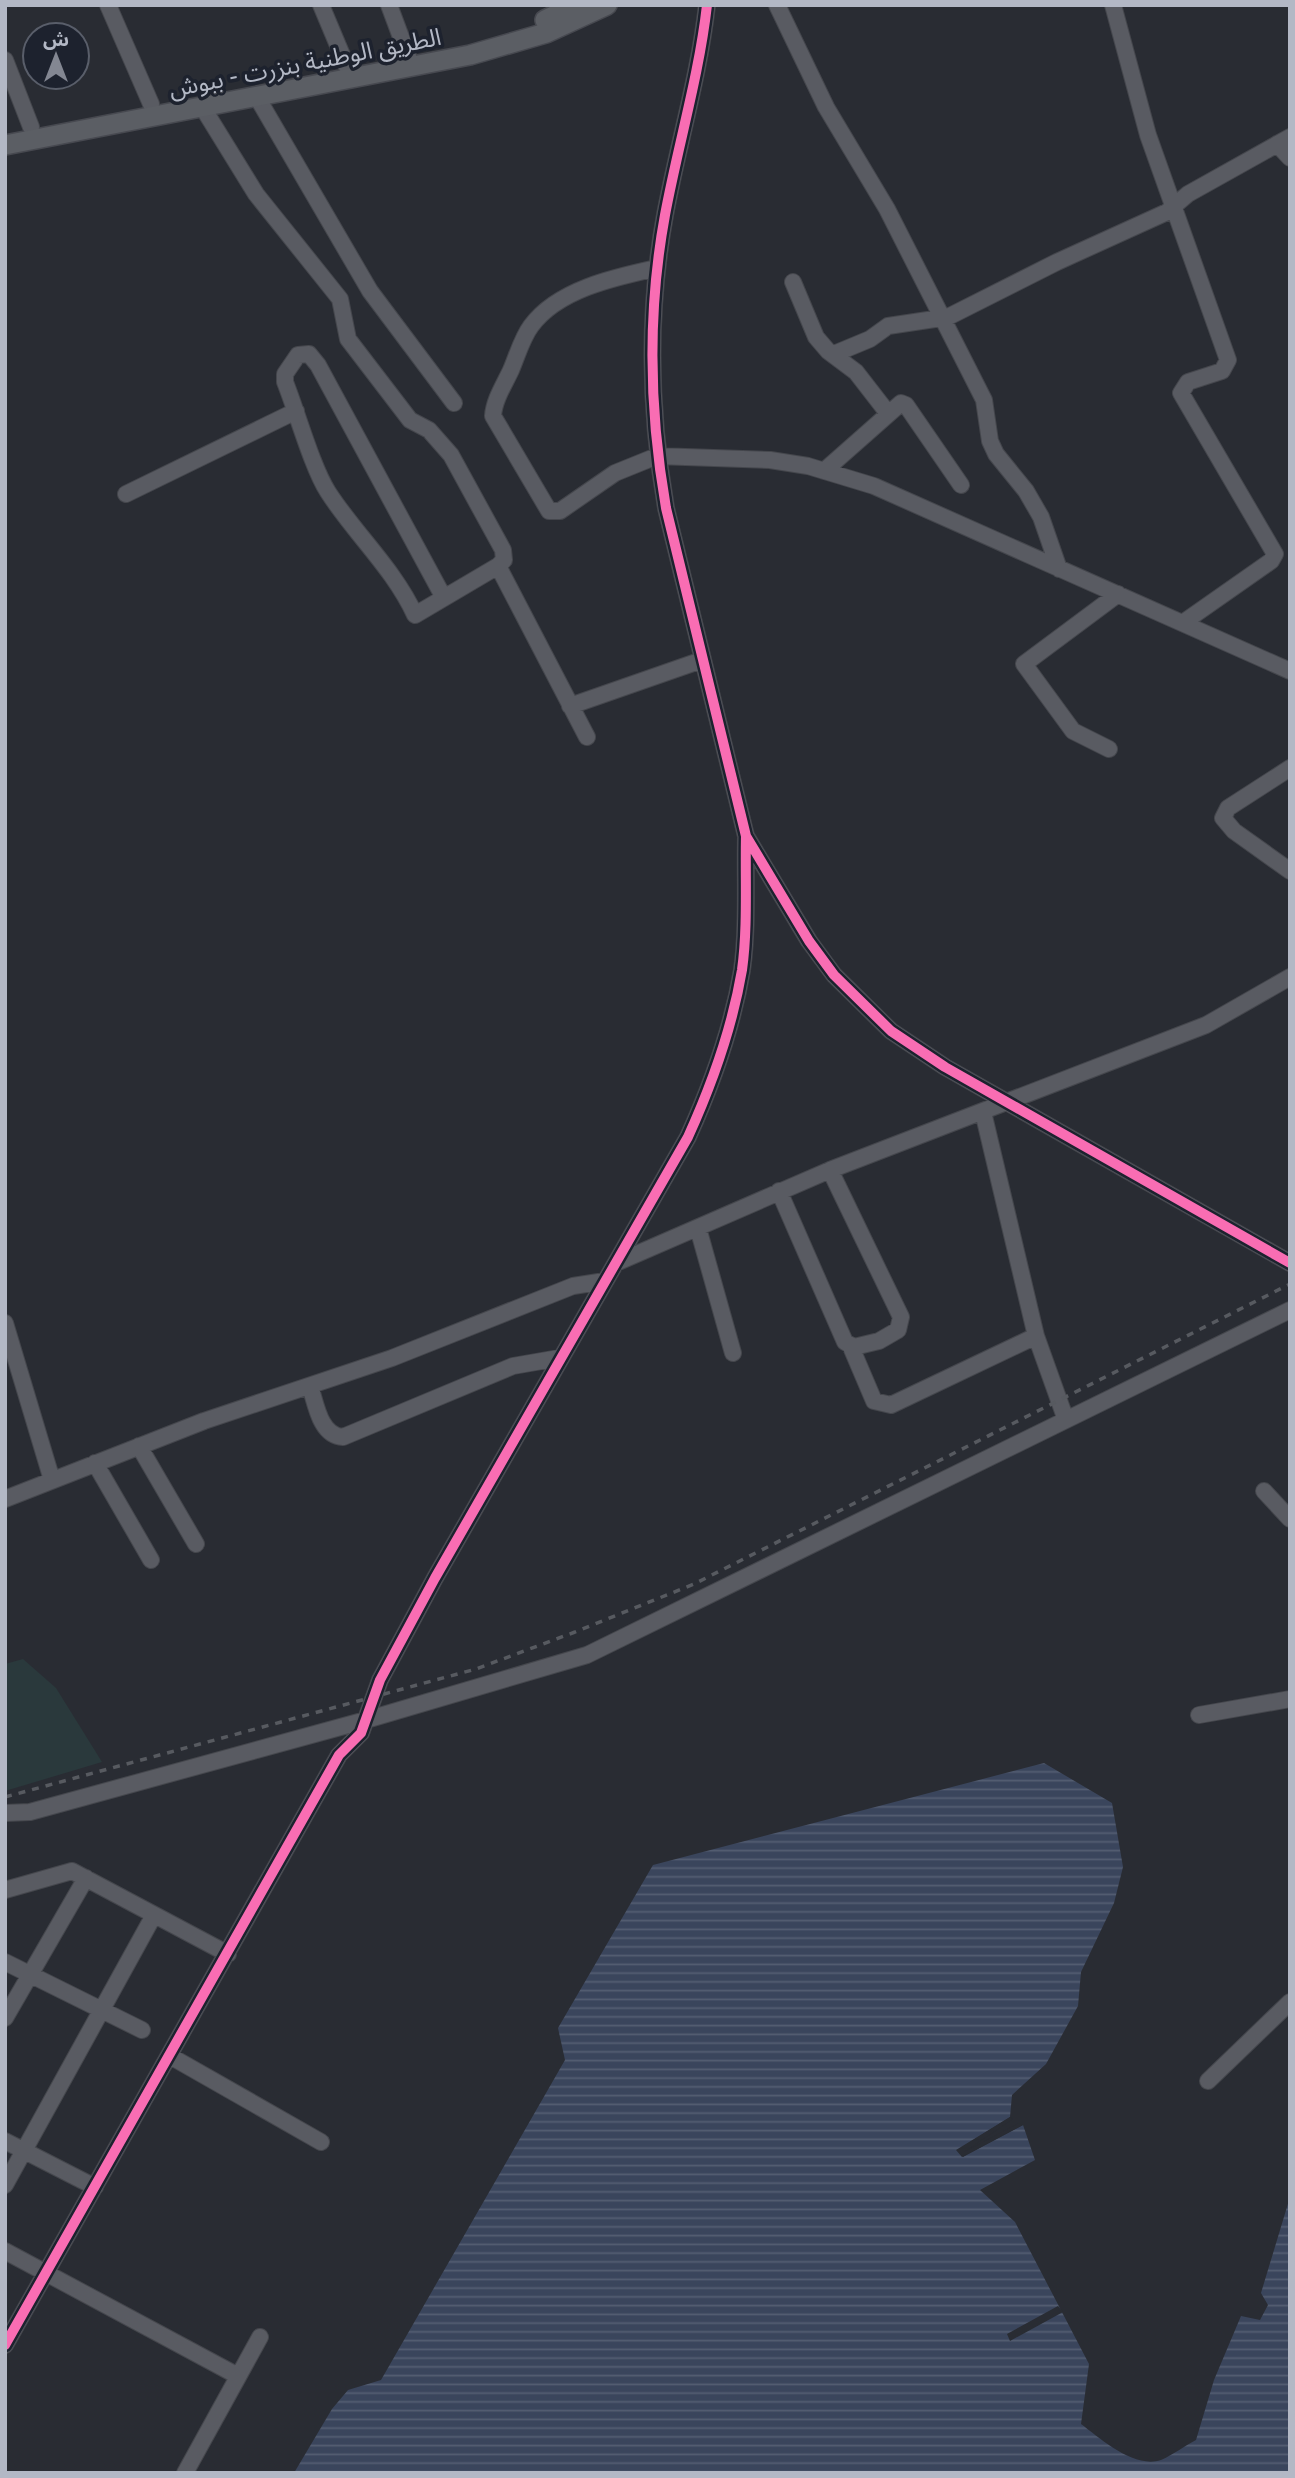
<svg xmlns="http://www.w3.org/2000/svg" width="1295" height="2478" font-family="'IBM Plex Sans','Noto Sans Arabic',sans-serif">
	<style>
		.grass { fill: #2a393c }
		.water { fill: url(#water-rules) }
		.pier { fill: #292c33 }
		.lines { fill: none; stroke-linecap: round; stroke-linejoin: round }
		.minor-casing { stroke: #45474d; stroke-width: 18 }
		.major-casing { stroke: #474950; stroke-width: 22 }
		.minor { stroke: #595b62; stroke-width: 16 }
		.major { stroke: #5b5e64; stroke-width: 19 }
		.rail { stroke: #575a60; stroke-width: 3.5; stroke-dasharray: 7 7; stroke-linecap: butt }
		.cycleway-casing { stroke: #1d222e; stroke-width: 15 }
		.cycleway { stroke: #f96db3; stroke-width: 10 }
		.labels { text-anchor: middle; stroke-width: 7; stroke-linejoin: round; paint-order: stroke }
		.street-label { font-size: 24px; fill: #b3b8c5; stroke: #1d222e }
	</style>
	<defs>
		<pattern id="water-rules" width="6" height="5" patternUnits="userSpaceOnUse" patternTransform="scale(1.75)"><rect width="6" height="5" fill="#3a455c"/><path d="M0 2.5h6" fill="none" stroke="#545e72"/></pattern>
	</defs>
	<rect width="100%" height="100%" fill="#292c33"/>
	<!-- grass -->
	<path class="grass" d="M23 1659 56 1688 102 1762 5 1791V1664Z"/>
	<!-- water -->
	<path class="water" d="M1044 1763 1112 1803 1123 1867 1114 1903 1081 1972 1078 2006 1046 2064 1012 2095 1010 2117 959 2149 963 2157 1023 2125 1035 2160 980 2190 1015 2222 1089 2364 1081 2424C1101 2439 1134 2469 1161 2460 1173 2455 1184 2446 1196 2440L1214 2380 1241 2316 1260 2320 1268 2305 1261 2293 1290 2197V2473H294L332 2409 348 2390 381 2380 565 2060 558 2028 653 1865Z"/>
	<!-- pier -->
	<path class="pier" d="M1010 2117 1013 2119 964 2152 1019 2123 1023 2125 962 2157 956 2150Z
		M1058 2306 1063 2312 1010 2341 1007 2334Z"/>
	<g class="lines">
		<defs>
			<path id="minor" d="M108 5 151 104
				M321 5 347 67
				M389 5 408 56
				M707 5C699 76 678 145 665 215 647 313 649 410 666 508L746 836 809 941 834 975 891 1031 945 1067 1290 1263
				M777 5 826 107 887 209 984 400 990 441 996 454 1026 491 1041 517 1059 569
				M1113 5 1148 135 1228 360 1222 371 1188 382 1181 393 1275 554 1271 561 1184 622
				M5 60 31 127
				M257 97 370 291 454 403
				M203 108 256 194 340 299 348 339 410 420 429 430 451 455 503 550 504 560 498 566 415 615C394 569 355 534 328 492 312 467 297 412 285 382V374L298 355 309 354 318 365 444 598
				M1277 144 1290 158
				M657 268C616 277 558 289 531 326 522 338 517 356 511 370 504 385 494 400 493 416L549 511H560L615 473 657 456 770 460 808 466 874 486 1290 671
				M793 282 816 337 828 351 856 372 887 412
				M834 354 870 339 888 326 948 317 1057 262 1167 212 1188 194 1290 137
				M824 471 901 403 906 405 961 485
				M126 494 296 411
				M498 566 587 737
				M570 706 702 660
				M1109 749 1073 731 1024 664 1118 594
				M1290 768 1228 808 1223 818 1234 831 1290 871
				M983 1112 1036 1336 1066 1420
				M779 1191 845 1342 854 1347 879 1341 898 1330 901 1317 830 1170
				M698 1228 733 1353
				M616 1263 830 1170 1206 1025 1290 977
				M5 1323 52 1480
				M851 1347 874 1401 891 1405 1036 1336
				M310 1386C316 1404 320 1436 343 1437L513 1366 559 1358
				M139 1446 196 1544
				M95 1463 151 1560
				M1264 1491 1290 1519
				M5 1499 204 1421 392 1358 573 1286 605 1281
				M1199 1715 1290 1699
				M5 1813 30 1812 366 1720 587 1655 1290 1310
				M5 1890 72 1871 228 1954
				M5 1962 142 2030
				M5 2018 86 1878
				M170 2056 321 2142
				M1208 2081 1290 2002
				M5 2141 95 2187
				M5 2185 154 1915
				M5 2251 238 2376
				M5 2345 339 1755 361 1733 380 1680 435 1578 688 1137C713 1082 732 1029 742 970 748 927 745 879 746 836
				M185 2473 260 2337"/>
			<path id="major" d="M545 20 576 5
				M5 145 470 55 546 33 607 5"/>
		</defs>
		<!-- minor casing -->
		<use href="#minor" class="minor-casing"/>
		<!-- major casing -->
		<use href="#major" class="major-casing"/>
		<!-- minor -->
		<use href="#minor" class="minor"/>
		<!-- major -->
		<use href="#major" class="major"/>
		<!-- rail -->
		<path class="rail" d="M5 1797 476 1669 575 1632 694 1584 1290 1284"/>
		<defs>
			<path id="cycleway" d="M707 5C699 76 678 145 665 215 647 313 649 410 666 508L746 836 809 941 834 975 891 1031 945 1067 1290 1263
				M5 2345 339 1755 361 1733 380 1680 435 1578 688 1137C713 1082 732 1029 742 970 748 927 745 879 746 836"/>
		</defs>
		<!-- cycleway casing -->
		<use href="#cycleway" class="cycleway-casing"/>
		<!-- cycleway -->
		<use href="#cycleway" class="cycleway"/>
	</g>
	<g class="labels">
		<!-- street labels -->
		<g class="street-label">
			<text transform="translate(305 63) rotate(-11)" y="8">الطريق الوطنية بنزرت - ببوش</text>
		</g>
	</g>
	<!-- border -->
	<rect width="1295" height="2478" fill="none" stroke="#b3b8c5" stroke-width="14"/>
	<!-- north arrow -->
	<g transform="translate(56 56)"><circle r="33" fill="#1d222e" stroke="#595e6a" stroke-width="2"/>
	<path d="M0-5L12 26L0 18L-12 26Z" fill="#838792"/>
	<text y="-10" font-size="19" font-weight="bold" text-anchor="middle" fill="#b3b8c5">ش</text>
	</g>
</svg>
